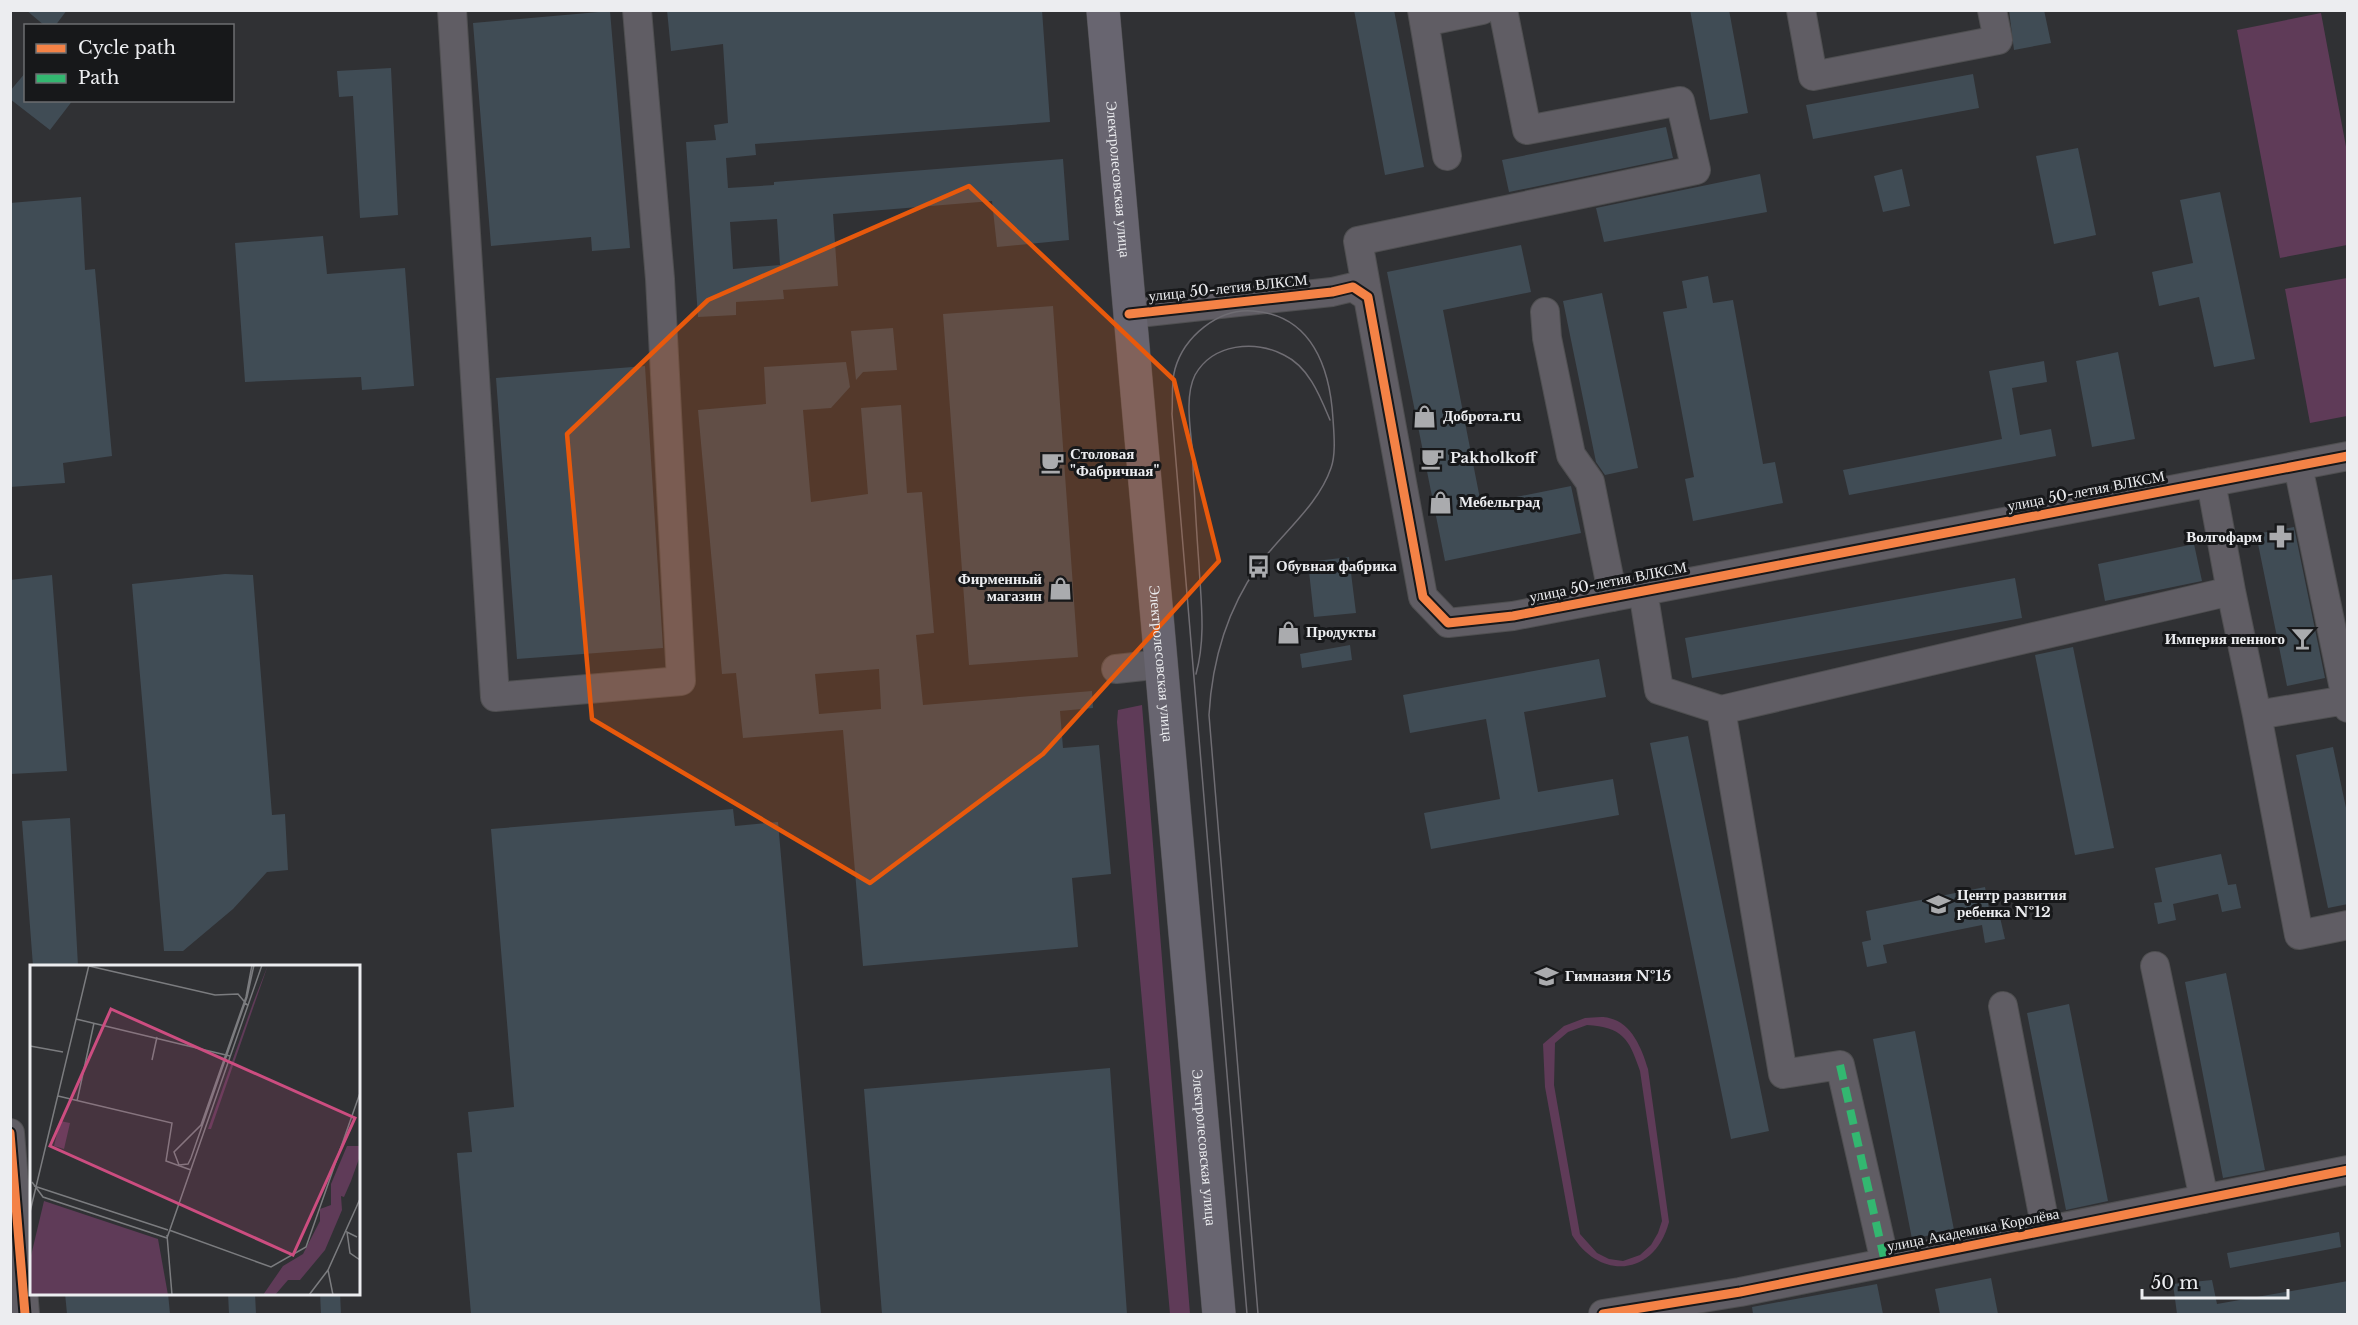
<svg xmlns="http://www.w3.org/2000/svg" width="2358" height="1325" font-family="'Libre Baskerville',serif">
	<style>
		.green { fill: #5f3b58; fill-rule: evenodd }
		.building { fill: #404c55; fill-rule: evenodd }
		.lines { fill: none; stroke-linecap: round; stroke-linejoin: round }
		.minor-casing { stroke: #4f4f51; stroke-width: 30 }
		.major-casing { stroke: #4f4f51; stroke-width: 34 }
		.minor { stroke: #605d64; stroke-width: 28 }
		.major { stroke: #686570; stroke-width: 33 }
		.tram { stroke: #6f6d73; stroke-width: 1.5 }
		.quiet { stroke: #33b770; stroke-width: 8; stroke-dasharray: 15 8; stroke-linecap: butt }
		.cycleway-casing { stroke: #17181a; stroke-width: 13 }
		.cycleway { stroke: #f48246; stroke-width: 9 }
		.marked { fill: #e8590c; fill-opacity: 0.2; stroke: #e8590c; stroke-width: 4.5; stroke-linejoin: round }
		.labels { text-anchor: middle; stroke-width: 6; stroke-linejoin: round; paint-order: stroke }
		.street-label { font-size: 15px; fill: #ecedf0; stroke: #17181a }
		.poi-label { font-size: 15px; font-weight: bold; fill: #ecedf0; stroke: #17181a; text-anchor: start }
		.inset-road { fill: none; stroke: #7b7c7f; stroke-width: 1.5 }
		.view { fill: #cc4d80; fill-opacity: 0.15; stroke: #cc4d80; stroke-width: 3 }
		.inset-edge { fill: none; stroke: #ecedf0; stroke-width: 3 }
	</style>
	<rect width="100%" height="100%" fill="#303134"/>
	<!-- green -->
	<path class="green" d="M2321 13 2347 152V245L2280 258 2237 30Z
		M2347 278V416L2310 423 2285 289Z
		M1142 705 1190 1314H1170L1117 722 1118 710Z
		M1585 1018C1592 1018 1602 1016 1609 1018 1632 1023 1642 1049 1648 1069L1669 1222C1655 1276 1600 1281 1572 1235L1545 1087 1543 1044 1564 1026ZM1587 1025C1622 1027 1629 1038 1640 1071L1662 1221 1658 1233 1651 1245 1640 1255 1623 1261 1609 1259 1597 1253 1580 1234 1554 1085 1555 1043 1568 1032Z"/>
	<!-- building -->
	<path class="building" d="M26 10H67L55 26H45Z
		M667 10H1042L1050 122 755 144 756 155 726 158 728 188 774 185V182L1063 159 1069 240 997 247 992 201 833 214 838 286 783 290 784 299 736 302V315L698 317 686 142 716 140 714 125 728 123 723 44 671 51ZM777 219 780 265 733 269 730 222Z
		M1354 10H1394L1424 167 1385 175Z
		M1690 10H1729L1748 113 1710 120Z
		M2009 10H2044L2051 43 2014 50Z
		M610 11 630 248 592 251 591 237 491 246 473 23Z
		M391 68 398 215 360 218 353 96 339 97 337 71Z
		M26 72V100H73L50 130 10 99V91Z
		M1973 74 1979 108 1813 139 1806 105Z
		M1666 127 1673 158 1509 192 1502 160Z
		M2078 148 2096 235 2054 244 2036 156Z
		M1902 169 1910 206 1883 212 1874 176Z
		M1760 174 1767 212 1604 242 1596 208Z
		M2220 192 2255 359 2214 367 2199 297 2159 306 2152 272 2193 263 2180 200Z
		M81 197 85 270 95 269 112 456 63 463 65 483 10 487V203Z
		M323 236 327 274 405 268 414 386 362 390 361 377 245 382 235 243Z
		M1521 245 1531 292 1443 310 1481 504 1571 486 1581 533 1445 561 1387 272Z
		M1708 276 1713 303 1733 300 1763 464 1775 462 1783 503 1693 521 1685 479 1694 477 1663 312 1687 308 1682 281Z
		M1602 293 1638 468 1605 475 1596 462 1563 301Z
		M1053 306 1078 657 969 665 943 314Z
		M893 328 897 370 863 372 856 380 851 331Z
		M2118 352 2135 439 2092 447 2076 361Z
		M2044 361 2047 382 2012 388 2020 435 2051 429 2056 456 1849 495 1843 470 2002 439 1989 371Z
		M846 362 850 387 831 408 803 410 811 502 868 494 861 408 901 405 907 493 922 492 934 633 916 635 923 705 1092 691 1093 708 1060 711 1063 748 1099 745 1111 874 1072 878 1078 947 863 966 843 730 743 738 736 673 722 674 698 410 766 404 764 367ZM879 669 881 709 819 714 815 674Z
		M645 366 663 648 517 659 496 378Z
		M2294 527 2325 678 2287 686 2256 534Z
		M2194 544 2202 581 2105 601 2098 564Z
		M1349 557 1356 613 1314 617 1308 562Z
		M225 574 253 575 272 815 285 814 288 870 267 872 233 909 183 951H164L132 584Z
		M52 575 67 771 10 774V580Z
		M2015 578 2022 618 1692 678 1685 638Z
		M1350 645 1352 660 1302 668 1300 654Z
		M2073 647 2114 848 2075 855 2035 655Z
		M1599 659 1606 697 1524 712 1538 792 1613 779 1619 815 1431 849 1424 813 1500 799 1486 719 1410 733 1403 695Z
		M1688 736 1769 1131 1731 1139 1650 743Z
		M2333 747 2348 817V904L2328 908 2296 755Z
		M733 809 735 826 778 822 821 1314H471L457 1153 472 1152 468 1112 514 1107 491 829Z
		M70 818 78 966H33L22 821Z
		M2221 854 2228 885 2236 884 2241 908 2222 912 2218 894 2173 904 2176 920 2158 924 2154 903 2162 902 2155 868Z
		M1985 887 1990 914 1999 913 2005 939 1985 943 1982 925 1883 945 1887 963 1867 967 1862 942 1871 940 1866 911Z
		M2226 973 2265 1170 2223 1178 2185 982Z
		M2069 1004 2108 1201 2066 1210 2027 1013Z
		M1915 1031 1954 1230 1912 1239 1873 1039Z
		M1110 1068 1127 1314H882L864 1089Z
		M2339 1232 2341 1247 2230 1268 2227 1253Z
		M1991 1278 1998 1314H1940L1935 1289Z
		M2212 1280 2217 1304 2348 1281V1314H2177L2173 1284Z
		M1877 1284 1883 1314H1753L1752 1307Z
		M65 1293H168L170 1314H67Z
		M228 1293H255L256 1314H229Z
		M320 1293H340L341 1314H321Z"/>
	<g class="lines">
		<defs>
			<path id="minor" d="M452 10 495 697 681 681 660 279 637 10
				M1422 10 1447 156
				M1801 10 1813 76 1998 40 1992 10
				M1424 22 1482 10
				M1368 297 1358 241 1696 170 1680 101 1527 130 1503 10
				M1545 312 1547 338 1571 455 1590 482 1613 597
				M1129 314 1332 292 1353 287 1368 297 1423 597 1448 623 1513 616 2348 456
				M2298 466 2348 708
				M2211 482 2231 591
				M1643 591 1659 690 1721 710 1783 1074 1840 1065 1885 1262
				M1116 669 1162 664
				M2346 700 2257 715 2299 935 2348 925
				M1721 710 2231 591 2257 715
				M2155 966 2204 1199
				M2003 1006 2046 1230
				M10 1133 25 1314
				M1603 1314 1740 1292 2348 1170"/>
			<g id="major">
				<path id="s1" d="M1103 10 1219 1314"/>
			</g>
		</defs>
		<!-- minor casing -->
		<use href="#minor" class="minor-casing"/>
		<!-- major casing -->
		<use href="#major" class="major-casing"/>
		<!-- minor -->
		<use href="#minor" class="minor"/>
		<!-- major -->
		<use href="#major" class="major"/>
		<!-- tram -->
		<path class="tram" d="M1196 674C1206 638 1201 602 1199 565 1196 526 1194 486 1192 447 1190 426 1185 395 1195 375 1213 343 1255 340 1284 355 1309 367 1320 396 1330 420
			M1247 1314 1172 414C1173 400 1171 383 1175 369 1184 337 1218 308 1253 311 1312 315 1330 368 1333 419 1334 434 1336 454 1331 468 1318 506 1281 534 1258 566 1227 610 1212 661 1209 715L1258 1314"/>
		<!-- quiet -->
		<path class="quiet" d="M1840 1065 1885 1262"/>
		<defs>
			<path id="cycleway" d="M1129 314 1332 292 1353 287 1368 297 1423 597 1448 623 1513 616 2348 456
				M10 1133 25 1314
				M1603 1314 1740 1292 2348 1170"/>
		</defs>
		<!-- cycleway casing -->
		<use href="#cycleway" class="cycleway-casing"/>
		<!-- cycleway -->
		<use href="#cycleway" class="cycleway"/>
	</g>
	<!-- marked area -->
	<path class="marked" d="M969 186 1174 380 1219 561 1043 754 870 883 592 719 567 434 708 300Z"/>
	<!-- icons -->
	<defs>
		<symbol id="shop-bare" viewBox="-9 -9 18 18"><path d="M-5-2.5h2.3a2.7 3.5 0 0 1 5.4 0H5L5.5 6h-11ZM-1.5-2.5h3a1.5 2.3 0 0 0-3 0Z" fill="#aaabae" stroke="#17181a" stroke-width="2.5" paint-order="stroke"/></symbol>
		<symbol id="cafe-bare" viewBox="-9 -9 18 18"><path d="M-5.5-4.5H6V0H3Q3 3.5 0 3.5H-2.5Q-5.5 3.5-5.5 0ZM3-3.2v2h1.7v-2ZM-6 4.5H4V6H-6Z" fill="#aaabae" stroke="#17181a" stroke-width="2.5" paint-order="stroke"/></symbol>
		<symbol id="pharmacy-bare" viewBox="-9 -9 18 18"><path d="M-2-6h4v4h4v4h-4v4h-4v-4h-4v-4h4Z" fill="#aaabae" stroke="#17181a" stroke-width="2.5" paint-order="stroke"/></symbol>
		<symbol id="bus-bare" viewBox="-9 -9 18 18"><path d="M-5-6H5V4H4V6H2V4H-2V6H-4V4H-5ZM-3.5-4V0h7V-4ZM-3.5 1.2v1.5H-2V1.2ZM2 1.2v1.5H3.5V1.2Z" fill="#aaabae" stroke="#17181a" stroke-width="2.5" paint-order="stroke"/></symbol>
		<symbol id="bar-bare" viewBox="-9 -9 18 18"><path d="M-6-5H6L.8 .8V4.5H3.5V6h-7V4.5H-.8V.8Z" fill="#aaabae" stroke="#17181a" stroke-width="2.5" paint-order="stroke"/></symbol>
		<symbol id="school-bare" viewBox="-9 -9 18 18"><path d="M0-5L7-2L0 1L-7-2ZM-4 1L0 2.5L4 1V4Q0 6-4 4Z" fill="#aaabae" stroke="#17181a" stroke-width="2.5" paint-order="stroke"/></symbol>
	</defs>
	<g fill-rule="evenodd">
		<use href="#shop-bare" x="1408" y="400" width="33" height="33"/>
		<use href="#cafe-bare" x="1416" y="442" width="33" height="33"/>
		<use href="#cafe-bare" x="1036" y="446" width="33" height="33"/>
		<use href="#shop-bare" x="1424" y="486" width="33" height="33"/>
		<use href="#pharmacy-bare" x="2264" y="520" width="33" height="33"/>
		<use href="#bus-bare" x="1242" y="550" width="33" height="33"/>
		<use href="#shop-bare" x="1044" y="572" width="33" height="33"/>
		<use href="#shop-bare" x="1272" y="616" width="33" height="33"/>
		<use href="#bar-bare" x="2286" y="622" width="33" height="33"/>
		<use href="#school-bare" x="1922" y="888" width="33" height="33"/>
		<use href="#school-bare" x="1530" y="960" width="33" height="33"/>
	</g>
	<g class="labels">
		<!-- street labels -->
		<g class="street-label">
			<text dy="5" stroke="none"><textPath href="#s1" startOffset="170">Электролесовская улица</textPath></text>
			<text transform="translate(1228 288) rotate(-6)" y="5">улица 50-летия ВЛКСМ</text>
			<text transform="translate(2086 491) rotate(-11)" y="5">улица 50-летия ВЛКСМ</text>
			<text transform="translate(1608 582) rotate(-11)" y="5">улица 50-летия ВЛКСМ</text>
			<text dy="5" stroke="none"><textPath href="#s1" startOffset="656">Электролесовская улица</textPath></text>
			<text dy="5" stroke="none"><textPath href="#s1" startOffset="1142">Электролесовская улица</textPath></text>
			<text transform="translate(1973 1230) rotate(-11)" y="5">улица Академика Королёва</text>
		</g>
		<!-- poi labels -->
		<g class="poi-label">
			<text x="1443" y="421">Доброта.ru</text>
			<text x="1070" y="459">Столовая<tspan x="1070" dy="17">"Фабричная"</tspan></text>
			<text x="1450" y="463">Pakholkoff</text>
			<text x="1459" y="507">Мебельград</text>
			<text x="2262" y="542" text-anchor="end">Волгофарм</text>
			<text x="1276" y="571">Обувная фабрика</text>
			<text x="1042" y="584" text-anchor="end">Фирменный<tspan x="1042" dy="17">магазин</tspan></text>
			<text x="1306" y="637">Продукты</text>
			<text x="2285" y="644" text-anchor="end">Империя пенного</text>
			<text x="1957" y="900">Центр развития<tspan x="1957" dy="17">ребенка №12</tspan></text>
			<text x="1565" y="981">Гимназия №15</text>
		</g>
	</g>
	<!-- overview -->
	<g transform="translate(30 965)">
		<rect width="330" height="330" fill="#303134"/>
		<path d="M238 0 181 164H178L223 38ZM30 156 40 158 34 184 24 181ZM317 181H330V191L321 216 314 232 311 231 312 245 295 285 270 315H258L245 330H233L253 301 273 289 290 256V244L301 240V219ZM14 236 128 274 138 330H0V295Z" fill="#5f3b58"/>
		<path class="inset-road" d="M222 0 216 32 171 160 144 187 149 200 158 199 161 193 217 32 224 0M59 1 185 30 208 29 218 41M46 54 200 91M0 81 33 87M122 95 127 72M28 131 142 158 136 196 161 205M47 136 64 58M2 217 13 232 137 273 232 0M4 221 138 265M0 247 59 0M139 265 241 302 276 282 330 128M137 270 142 330M327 272 317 267 320 288 330 295M298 305 303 330M279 330 298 305 330 234"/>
		<path class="view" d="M81 44 325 153 263 290 20 181Z"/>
		<rect width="330" height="330" class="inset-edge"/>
	</g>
	<!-- border -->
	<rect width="2358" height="1325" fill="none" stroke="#ecedf0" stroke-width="24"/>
	<!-- legend -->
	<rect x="24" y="24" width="210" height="78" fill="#17181a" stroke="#6c6d70" stroke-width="1.5"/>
	<rect x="36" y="44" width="30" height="9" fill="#f48246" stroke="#6c6d70" stroke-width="1.5"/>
	<text x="78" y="54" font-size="18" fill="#ecedf0">Cycle path</text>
	<rect x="36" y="74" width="30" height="9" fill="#33b770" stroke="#6c6d70" stroke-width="1.5"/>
	<text x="78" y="84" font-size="18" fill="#ecedf0">Path</text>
	<!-- scale -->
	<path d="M2142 1289v9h146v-9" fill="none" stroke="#ecedf0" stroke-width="3"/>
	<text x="2151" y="1289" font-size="18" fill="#ecedf0" stroke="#17181a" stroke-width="4.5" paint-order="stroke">50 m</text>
</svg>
